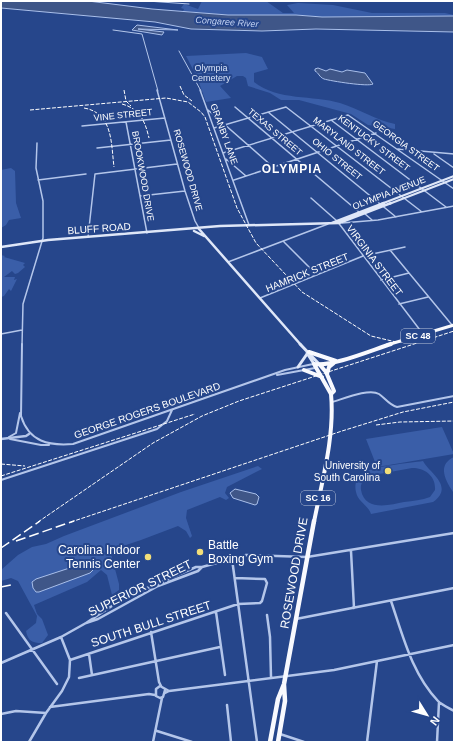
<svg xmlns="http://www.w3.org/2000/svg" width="455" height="743" font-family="Arial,sans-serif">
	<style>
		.green { fill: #3a5ea8; fill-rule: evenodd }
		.water { fill: #3f5688; stroke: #a9bfea }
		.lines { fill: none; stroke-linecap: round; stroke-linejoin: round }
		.minor-far3 { stroke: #b4c6ea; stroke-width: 1 }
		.minor-far2 { stroke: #b4c6ea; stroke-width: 1.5 }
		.minor-far1 { stroke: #b4c6ea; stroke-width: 2 }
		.minor { stroke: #b4c6ea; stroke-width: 2.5 }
		.tertiary { stroke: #b4c6ea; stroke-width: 2.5 }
		.secondary-far2 { stroke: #dfe7f8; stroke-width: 2 }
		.secondary-far1 { stroke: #dfe7f8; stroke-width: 2.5 }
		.secondary { stroke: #dfe7f8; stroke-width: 3 }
		.primary-far2 { stroke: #f8f9fe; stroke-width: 3 }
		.primary-far1 { stroke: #f8f9fe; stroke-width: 4 }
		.primary { stroke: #f8f9fe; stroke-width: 4.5 }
		.rail-far1 { stroke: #fff; stroke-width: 1; stroke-dasharray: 4 1.5; stroke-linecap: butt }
		.rail { stroke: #fff; stroke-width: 1.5; stroke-dasharray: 10 4; stroke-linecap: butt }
		.poi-dot { fill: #f3df79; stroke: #26468b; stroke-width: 1.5 }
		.labels { text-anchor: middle; stroke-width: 4; stroke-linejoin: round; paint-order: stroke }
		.far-water-label { font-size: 9px; font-style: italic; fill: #c0d0f1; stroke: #26468b }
		.far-park-label { font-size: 9px; fill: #d8e3f8; stroke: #26468b }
		.far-street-label { font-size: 9px; fill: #fff; stroke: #26468b }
		.shield { fill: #26468b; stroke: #bec8dc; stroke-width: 1 }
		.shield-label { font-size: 9px; font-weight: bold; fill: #fff }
		.street-label { font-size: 10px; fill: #fff; stroke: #26468b }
		.poi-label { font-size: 10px; fill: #fff; stroke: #26468b; text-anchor: end }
		.far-district-label { font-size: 12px; font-weight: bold; letter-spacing: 1px; fill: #fff; stroke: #26468b }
		.near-poi-label { font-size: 12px; fill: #fff; stroke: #26468b; text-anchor: start }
		.near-street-label { font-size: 12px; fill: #fff; stroke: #26468b }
	</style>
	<rect width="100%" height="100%" fill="#26468b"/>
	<!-- green -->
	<path class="green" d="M202 1H266L283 13H294L287 5 298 3 333 5 372 13H445L454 15V16L321 17 296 15H227L183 11 184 9 181 8 184 4 198 9Z
		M246 53 262 57 268 69 254 73V82C278 101 313 95 340 103 359 109 376 120 395 124V129L368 125 351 114 299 100H281L270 93 248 86 246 78 243 76H237L220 86 231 98 206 102 197 77 186 56Z
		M11 168 15 171 16 203 21 218 9 220 6 225 1 228V170Z
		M1 255 5 256 4 257 25 263 23 265 25 267 18 273 15 274 12 271 4 277H15L14 280 17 279 11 291 9 289 4 296 1 297Z
		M442 427 454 454 377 467 366 439Z
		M454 457V492H453C445 480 437 465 454 457Z
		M423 461C429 473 455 486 433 502L371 514C368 505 358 502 356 492 354 484 357 477 363 473 373 466 410 463 423 461ZM412 468C425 468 436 476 435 490L430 497C422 500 413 501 404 502 390 505 365 512 361 490 360 484 363 480 368 476Z
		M258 466 262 469 227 487 225 493 229 498 226 500 220 497 187 510 186 518 192 536 190 538 186 531 178 526 141 540 114 549 111 554 119 584V590L112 595 107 575 101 570 87 582 34 605 37 614 42 619 48 635 42 643C32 643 28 641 26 631L36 623 37 616 18 581 11 578 1 581V570L18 555 32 547 46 544 64 536 181 492Z"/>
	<!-- water -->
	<path class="water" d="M1 1H88L152 9 228 15H296L322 17 454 16V32L316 29 262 31 191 29 155 22 1 8Z
		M137 25 178 30 138 29 164 32 162 35 132 30Z
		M318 68 326 71 330 69 342 72 347 70 365 73 373 84C368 87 331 81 324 79 319 77 319 73 315 71V69Z
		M235 489 256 494 259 497 257 504 255 505 233 498 230 493Z
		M94 560 97 566 90 573 39 592H36L33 588 32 582 36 579Z"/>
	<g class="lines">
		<!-- minor-far3 -->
		<path class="minor-far3" d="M147 1 189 4
			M113 30 142 34 158 91
			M179 51 201 91"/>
		<!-- minor-far2 -->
		<path class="minor-far2" d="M157 90 185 191 195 221 199 228
			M200 90 249 225
			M235 107 359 212
			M208 110 273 167
			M268 112 396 217
			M331 120 446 207
			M126 122 147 233
			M82 126 165 118
			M214 128 286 107 422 212
			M97 148 171 140
			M398 149 454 154
			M223 153 348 115 454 189
			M434 154 454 168
			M226 159 246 176
			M38 180 86 174
			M234 180 376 133
			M140 196 185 191
			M311 198 337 221 423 334
			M364 213 372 220
			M342 223 378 220 454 206
			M88 237 95 174 177 164
			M284 242 317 275
			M390 250 452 325
			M228 262 328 224
			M381 280 409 273
			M260 298 363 256 405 247
			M399 304 428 297
			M1 334 22 330
			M22 345 23 304 43 238V201L36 168 37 143"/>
		<!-- minor-far1 -->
		<path class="minor-far1" d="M22 344 21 416C29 442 49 446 73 444L285 370 313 364
			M277 375 315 368
			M332 402C343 399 369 388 379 394 385 398 389 405 397 407L454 396
			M9 437 16 433 20 413
			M10 439 41 445H49
			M1 480 157 429 167 421 172 410"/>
		<!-- minor -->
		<path class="minor" d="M351 551 354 608
			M232 559 257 742
			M196 567H202L198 571 158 586 98 619 86 623 124 598Z
			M202 567 246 555 307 557 454 533
			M391 601C403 636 412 674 438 701 442 705 449 708 454 711
			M216 612 225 675
			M6 613 57 684
			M267 615 270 637 271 677
			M296 619 454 588
			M151 632 159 682 161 686
			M89 654 92 675
			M70 660 238 604 260 603 262 601 267 583 265 579 235 578
			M1 663 61 637
			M79 678 220 647
			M165 690 163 697 160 698 156 696V689L160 686 169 691
			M165 693 169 691 334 670 454 645
			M227 705 231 742
			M50 707 149 694 155 695
			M1 714 16 711 46 713
			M157 731 192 742
			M280 734 304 742
			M29 742 46 713 62 691 69 677 70 660 61 637 86 623
			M153 742 162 698
			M367 742 377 661
			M437 742 439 702"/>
		<!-- tertiary -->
		<path class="tertiary" d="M1 439 26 436 29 434"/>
		<!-- secondary-far2 -->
		<path class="secondary-far2" d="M381 204 454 176
			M389 204 454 179"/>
		<!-- secondary-far1 -->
		<path class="secondary-far1" d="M332 223 384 203
			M199 229 301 345
			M194 231 204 236
			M1 247 48 240 220 226 339 223 391 203"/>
		<!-- secondary -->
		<path class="secondary" d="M300 344 320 365
			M307 353 314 364
			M298 367 307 354"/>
		<!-- primary-far2 -->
		<path class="primary-far2" d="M387 345 454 325"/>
		<!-- primary-far1 -->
		<path class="primary-far1" d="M309 352 336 361
			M314 364C332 367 372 350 391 344
			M314 364 331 394
			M304 370 322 377
			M327 374 329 367 334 363
			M314 522C322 481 335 436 331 394L334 391 326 372 320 365"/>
		<!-- primary -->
		<path class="primary" d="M270 742 278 699 284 684 314 521
			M278 742 285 701 284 685"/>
		<!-- rail-far1 -->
		<path class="rail-far1" d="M180 86 184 95 192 101
			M124 90 126 101 131 106
			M122 104C140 109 145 121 149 138
			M84 108C113 113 111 143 114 167
			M30 110 166 98 188 102 201 112 205 117 237 208 256 243 302 292 371 336 396 342 422 341
			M376 425 400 422 454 421
			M1 464 25 466
			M1 476 195 414
			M38 522 153 443 202 416 239 401 454 331
			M71 522 342 431 403 412 454 402"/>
		<!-- rail -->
		<path class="rail" d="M16 541 74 521
			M1 548 40 521
			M1 587 11 585"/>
	</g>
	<!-- markers -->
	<g class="poi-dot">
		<circle cx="388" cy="471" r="4"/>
		<circle cx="200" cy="552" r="4"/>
		<circle cx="148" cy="557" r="4"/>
	</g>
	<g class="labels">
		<!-- far-water labels -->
		<g class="far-water-label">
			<text transform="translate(227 22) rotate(4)" y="3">Congaree River</text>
		</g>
		<!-- far-park labels -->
		<g class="far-park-label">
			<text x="211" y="71">Olympia<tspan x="211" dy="10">Cemetery</tspan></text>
		</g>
		<!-- far-street labels -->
		<g class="far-street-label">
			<text transform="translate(123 115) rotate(-6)" y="3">VINE STREET</text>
			<text transform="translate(275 132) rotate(40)" y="3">TEXAS STREET</text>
			<text transform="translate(224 134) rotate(70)" y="3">GRANBY LANE</text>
			<text transform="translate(374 143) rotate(37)" y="3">KENTUCKY STREET</text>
			<text transform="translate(349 146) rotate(38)" y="3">MARYLAND STREET</text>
			<text transform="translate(406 146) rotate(36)" y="3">GEORGIA STREET</text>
			<text transform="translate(337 159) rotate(39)" y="3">OHIO STREET</text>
			<text transform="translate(188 170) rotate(74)" y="3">ROSEWOOD DRIVE</text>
			<text transform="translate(143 176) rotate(80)" y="3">BROOKWOOD DRIVE</text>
			<text transform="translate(389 193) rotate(-21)" y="3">OLYMPIA AVENUE</text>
		</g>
		<!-- shield labels -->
		<g class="shield">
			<rect x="401" y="329" width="34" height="14" rx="3"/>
			<rect x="301" y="491" width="34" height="14" rx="3"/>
		</g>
		<g class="shield-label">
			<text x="418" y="339">SC 48</text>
			<text x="318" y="501">SC 16</text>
		</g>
		<!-- street labels -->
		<g class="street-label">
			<text transform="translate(99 228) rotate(-4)" y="4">BLUFF ROAD</text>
			<text transform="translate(375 260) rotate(53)" y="4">VIRGINIA STREET</text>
			<text transform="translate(307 272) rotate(-22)" y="4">HAMRICK STREET</text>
			<text transform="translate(147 410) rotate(-19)" y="4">GEORGE ROGERS BOULEVARD</text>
		</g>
		<!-- poi labels -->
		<g class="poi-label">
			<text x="380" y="469">University of<tspan x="380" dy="12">South Carolina</tspan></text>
		</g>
		<!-- far-district labels -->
		<g class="far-district-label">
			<text x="292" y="173">OLYMPIA</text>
		</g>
		<!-- near-poi labels -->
		<g class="near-poi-label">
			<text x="208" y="549">Battle<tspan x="208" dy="14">Boxing Gym</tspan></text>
			<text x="140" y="554" text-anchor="end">Carolina Indoor<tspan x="140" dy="14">Tennis Center</tspan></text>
		</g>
		<!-- near-street labels -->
		<g class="near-street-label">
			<text transform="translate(294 573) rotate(-80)" y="4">ROSEWOOD DRIVE</text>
			<text transform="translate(140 588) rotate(-26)" y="4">SUPERIOR STREET</text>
			<text transform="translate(151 624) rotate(-18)" y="4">SOUTH BULL STREET</text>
		</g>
	</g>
	<!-- border -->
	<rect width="455" height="743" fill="none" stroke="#ffffff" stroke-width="4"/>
	<!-- north arrow -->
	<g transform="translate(427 715) rotate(127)" stroke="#26468b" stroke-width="3" paint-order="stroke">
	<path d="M0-3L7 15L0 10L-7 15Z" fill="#ffffff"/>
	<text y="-6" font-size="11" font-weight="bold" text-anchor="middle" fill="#ffffff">N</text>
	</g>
</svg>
